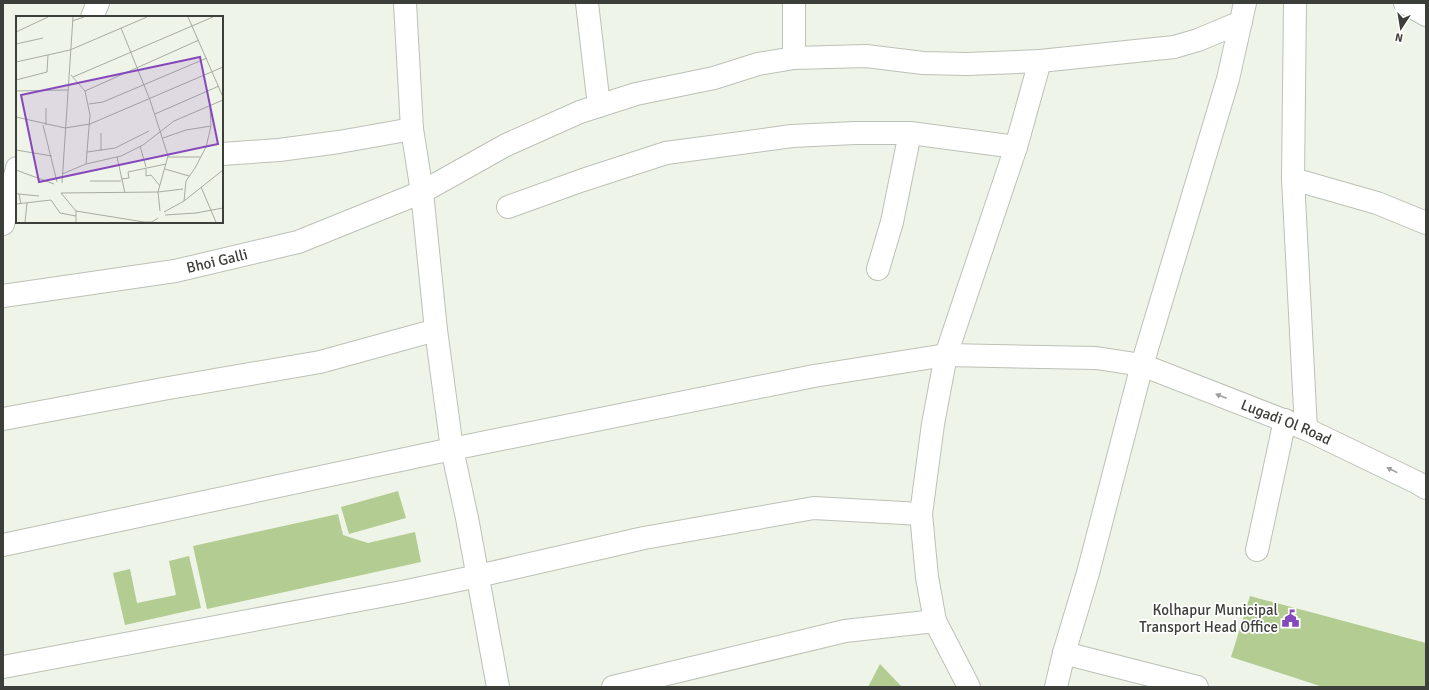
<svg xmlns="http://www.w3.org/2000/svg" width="1429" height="690" font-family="Signika,sans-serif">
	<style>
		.building { fill: #b3cc92 }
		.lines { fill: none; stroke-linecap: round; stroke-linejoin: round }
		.minor-casing { stroke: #bcc1b6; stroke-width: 24 }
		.tertiary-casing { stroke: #bcc1b6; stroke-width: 24 }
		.secondary-casing { stroke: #bcc1b6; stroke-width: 24 }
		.minor { stroke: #fff; stroke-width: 22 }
		.tertiary { stroke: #fff; stroke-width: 22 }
		.secondary { stroke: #fff; stroke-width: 22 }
		.oneway { fill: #9e9e9c }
		.labels { text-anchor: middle; stroke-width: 3.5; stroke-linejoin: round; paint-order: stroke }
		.street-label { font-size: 15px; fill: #3c3e39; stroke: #fff }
		.poi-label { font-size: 15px; fill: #3c3e39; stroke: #fff; text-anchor: end }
		.inset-road { fill: none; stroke: #a7aba2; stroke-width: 1 }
		.view { fill: #8648bd; fill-opacity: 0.15; stroke: #8648bd; stroke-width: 2 }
		.inset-edge { fill: none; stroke: #3c3e39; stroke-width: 2 }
	</style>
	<rect width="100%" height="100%" fill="#eff4e8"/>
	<!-- building -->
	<path class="building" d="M398 491 406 518 349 534 341 507Z
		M338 514 343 535 368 543 415 532 421 562 207 609 193 546Z
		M189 556 201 608 125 625 113 573 130 569 137 603 176 595 169 561Z
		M1250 596 1426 643V687H1323L1231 657Z
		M880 664 902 687H868Z"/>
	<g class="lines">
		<defs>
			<g id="minor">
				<path d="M405 3 412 129 422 192 436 330 452 449 467 518 498 687"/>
				<path d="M587 3 599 106"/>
				<path d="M1295 3 1293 179 1306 429"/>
				<path d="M92 17 98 3"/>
				<path d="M794 58V3"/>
				<path d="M222 154 279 150 339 142 412 129"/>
				<path d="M1293 179 1377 203 1426 223"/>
				<path d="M508 207 583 180 666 153 792 136 855 133H910L1016 147"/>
				<path d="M3 224 17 168"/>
				<path d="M878 269 892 222 910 133"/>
				<path id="s1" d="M3 296 175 271 298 242 422 192 506 145 580 112 636 94 714 78 758 64 794 58 866 56 923 63 967 64 1040 61 1174 47 1198 40 1241 22"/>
				<path d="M3 419 163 389 320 362 436 330"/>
				<path d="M1257 550 1285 420"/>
				<path d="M935 621 927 577 921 514 933 424 946 355 1016 147 1040 61"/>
				<path d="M1064 653 1197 687"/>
				<path d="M3 667 402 592 478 576 644 538 814 508 921 514"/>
				<path d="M613 687 845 631 935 621 969 687"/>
			</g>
			<path id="tertiary" d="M3 545 452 449 814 376 946 355 1096 358 1142 365"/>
			<g id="secondary">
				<path d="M1405 3 1426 15"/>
				<path id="s2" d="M1142 365 1306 429 1416 482 1426 488"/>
				<path d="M1056 687 1064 653 1088 573 1142 365 1228 79 1245 3"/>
			</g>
		</defs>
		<!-- minor casing -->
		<use href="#minor" class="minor-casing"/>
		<!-- tertiary casing -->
		<use href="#tertiary" class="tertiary-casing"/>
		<!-- secondary casing -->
		<use href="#secondary" class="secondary-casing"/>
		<!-- minor -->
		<use href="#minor" class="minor"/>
		<!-- tertiary -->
		<use href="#tertiary" class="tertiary"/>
		<!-- secondary -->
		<use href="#secondary" class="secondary"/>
	</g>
	<!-- one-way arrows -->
	<defs><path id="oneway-solid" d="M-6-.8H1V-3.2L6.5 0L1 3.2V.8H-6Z"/></defs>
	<g class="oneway">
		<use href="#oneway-solid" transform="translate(1221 396) rotate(-159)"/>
		<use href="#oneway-solid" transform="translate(1392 470) rotate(-154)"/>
	</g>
	<!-- icons -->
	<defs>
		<symbol id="civic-bare" viewBox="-9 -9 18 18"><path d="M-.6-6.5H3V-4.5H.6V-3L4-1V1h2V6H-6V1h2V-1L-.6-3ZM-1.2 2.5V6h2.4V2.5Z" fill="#8648bd" stroke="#fff" stroke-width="2.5" paint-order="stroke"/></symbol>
	</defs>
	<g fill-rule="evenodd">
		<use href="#civic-bare" x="1278" y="606" width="25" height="25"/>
	</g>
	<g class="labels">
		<!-- street labels -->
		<g class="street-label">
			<text dy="5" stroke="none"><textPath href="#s1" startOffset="217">Bhoi Galli</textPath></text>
			<text dy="5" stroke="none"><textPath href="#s2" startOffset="155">Lugadi Ol Road</textPath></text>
		</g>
		<!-- poi labels -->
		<g class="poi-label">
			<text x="1278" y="615">Kolhapur Municipal<tspan x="1278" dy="17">Transport Head Office</tspan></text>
		</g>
	</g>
	<!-- overview -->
	<g transform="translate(16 16)">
		<rect width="207" height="207" fill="#eff4e8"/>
		<path class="inset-road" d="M172 1 207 81M56 5 68 1M105 12 134 84 152 140 142 176 144 195M0 16 32 1M0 28 27 22M0 46 54 34 131 1M55 59 69 75 183 24M57 61 197 1M0 64 31 56 32 39M0 75 52 74M69 75 74 99 70 148M73 88 87 86 191 42M30 92V109M139 98 203 70M0 101 49 112M27 109 41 166M49 112 74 108 207 51M147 122 170 114 195 110M124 130 130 151M0 134 36 140M85 135V117M71 136 99 132 133 115M101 141 109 177M152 141H185M130 153V160L135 159 144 170M149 153 173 160M0 154 38 168M46 158 70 148 105 140 127 129 158 105 207 84M105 163 113 162 112 156 150 148M74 165H105M46 167 57 1M185 171 200 206M0 177 3 178 5 188M45 177 142 176 167 173M45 177 60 195V206M3 178 23 180M35 184 44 197 60 200M168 185 170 165 179 152 190 131 195 110 194 91M0 188 35 184M60 195 128 206H136L142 202M148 196 168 185 207 154M149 199 180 197 207 192M9 206 11 187"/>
		<path class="view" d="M184 41 202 128 23 166 5 79Z"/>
		<rect width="207" height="207" class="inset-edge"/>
	</g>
	<!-- border -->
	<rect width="1429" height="690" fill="none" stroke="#3c3e39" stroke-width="8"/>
	<!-- north arrow -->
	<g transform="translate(1401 28) rotate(192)" stroke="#ffffff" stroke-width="3" paint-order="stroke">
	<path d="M0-3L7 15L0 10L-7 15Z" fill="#3c3e39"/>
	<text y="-6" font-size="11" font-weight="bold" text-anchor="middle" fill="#3c3e39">N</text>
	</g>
</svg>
